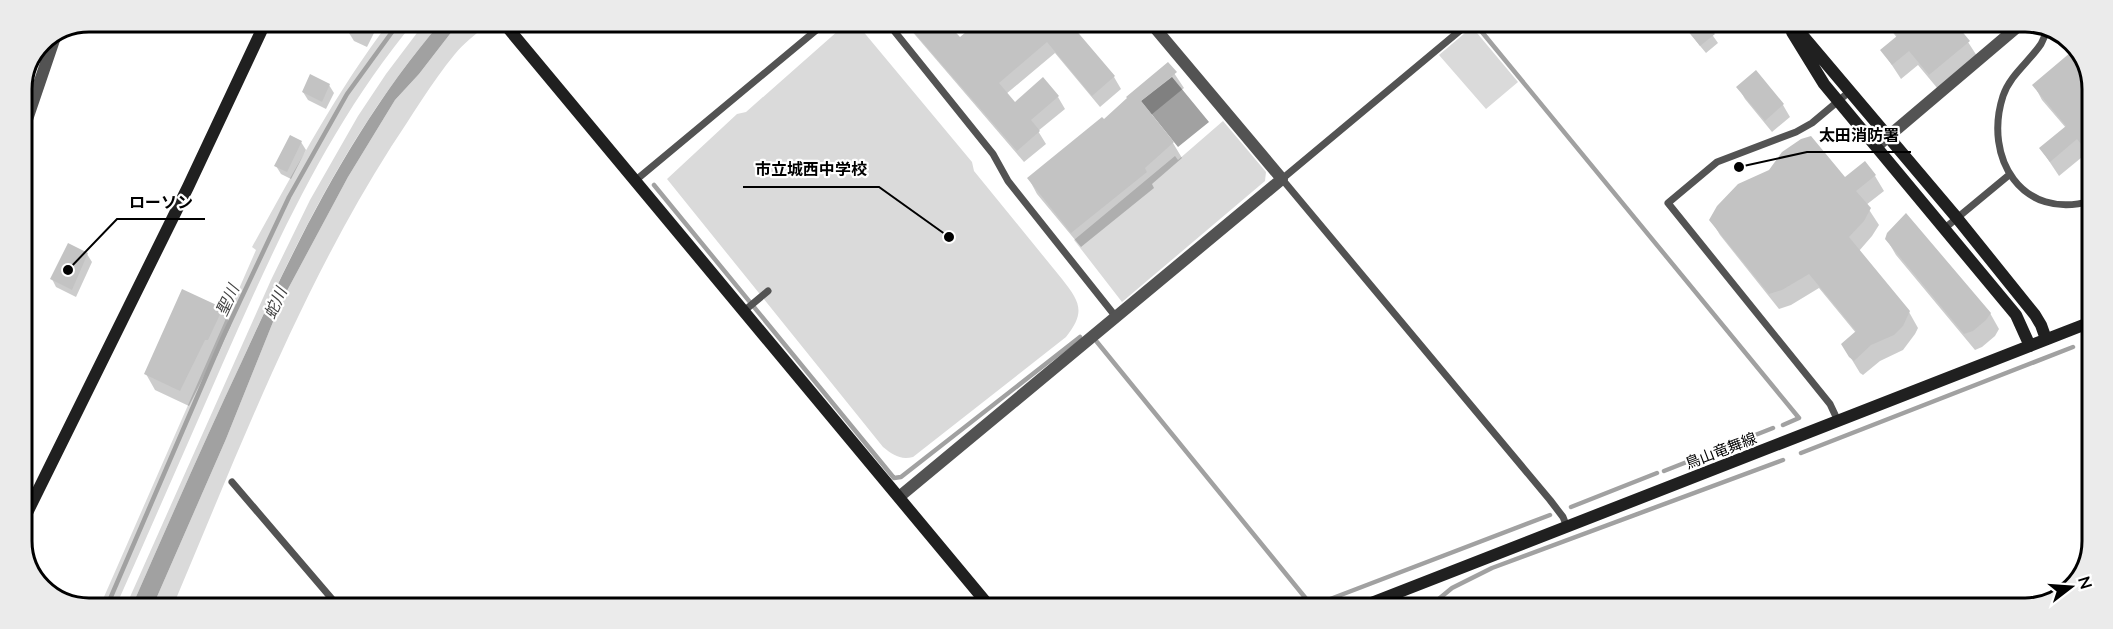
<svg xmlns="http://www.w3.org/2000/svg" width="2113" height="629" font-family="Lato,'Noto Sans JP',sans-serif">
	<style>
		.green { fill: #dadada }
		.water { fill: #a1a1a1 }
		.shadow { fill: #0003 }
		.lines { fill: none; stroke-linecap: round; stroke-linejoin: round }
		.stream { stroke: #a1a1a1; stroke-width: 4.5 }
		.building { fill: #c3c3c3 }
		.lane { stroke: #535353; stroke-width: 7 }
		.street { stroke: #535353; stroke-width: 12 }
		.secondary { stroke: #202020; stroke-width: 12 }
		.labels { text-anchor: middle; stroke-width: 4.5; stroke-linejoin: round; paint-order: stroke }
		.street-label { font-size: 15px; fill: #000; stroke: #fff }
		.water-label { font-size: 16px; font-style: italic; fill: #424242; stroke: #fff }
		.rim { fill: none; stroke: #000; stroke-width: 3 }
		.leader { fill: none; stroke: #000; stroke-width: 2 }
		.callout-dot { fill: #000; stroke: #fff; stroke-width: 2 }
		.callout-label { font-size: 16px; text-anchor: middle; font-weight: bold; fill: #000; stroke: #fff; stroke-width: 4.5; stroke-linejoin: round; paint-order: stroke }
	</style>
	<rect width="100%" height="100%" fill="#fff"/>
	<!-- green -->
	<path class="green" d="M390 21H415C330 122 275 245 222 365 187 445 152 525 116 606H100L256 250 252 247C295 170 336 92 390 21Z
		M426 21H442C354 123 297 239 242 361 204 442 168 524 132 606H126L271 280 310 200 358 116 386 74Z
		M460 21H483L485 26C475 35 464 43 455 54 431 83 412 116 391 147 300 290 239 450 173 606H153L226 439 281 302 348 177 395 100 419 74Z
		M848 22 857 24 972 162 974 171 1062 279C1080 302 1086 312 1066 337L913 457C900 460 893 455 883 447L667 179 737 114 746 112Z
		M1472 27 1518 82 1486 109 1439 55Z
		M1223 121 1266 172 1265 181 1122 302 1074 240 1175 156 1178 160Z"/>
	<!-- water -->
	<path class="water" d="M442 21H460L419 74 395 100 348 177 281 302 226 439 153 606H132C168 524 204 442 242 361 297 240 355 122 442 21Z
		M1172 77 1209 122 1178 147 1141 101Z"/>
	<!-- shadow -->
	<path class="shadow" d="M336 21H380L367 47 354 41 349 33 351 29Z
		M904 22H944L959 39 1067 22 1114 77 1121 89 1100 107 1055 53 1006 94 1015 104 1058 97 1065 109 1038 131 1046 144 1024 162Z
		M1681 23H1704L1718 43 1706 53Z
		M1886 23H1953L1968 42 1977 56 1938 89 1918 65 1901 79 1882 50 1897 38Z
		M1168 64 1184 88 1151 115 1173 143 1182 158 1152 184 1154 188 1081 247 1037 194 1029 179 1103 122Z
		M1756 73 1783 105 1790 117 1772 132 1745 99 1738 87Z
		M2092 83 2091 159 2087 153 2059 176 2041 149 2066 128 2042 100 2034 85Z
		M329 85 334 93 326 109 308 100 303 92Z
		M301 142 306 150 291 179 281 174 276 166Z
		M1875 176 1884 191 1866 205 1879 225 1872 236 1859 251 1909 312 1918 328 1915 334 1903 350 1880 361 1863 375 1860 373 1843 345 1856 333 1819 288 1791 305 1779 309 1720 235 1711 220 1845 179Z
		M1886 238 1990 313 1999 329 1995 336 1982 347 1975 350 1896 255Z
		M87 254 92 262 76 297 56 287 52 279Z
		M222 309 231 325 217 356H214L189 406 155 390 146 374Z"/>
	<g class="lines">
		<!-- stream -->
		<path class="stream" d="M1477 26 1799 418 1783 425
			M654 185 894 478 901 477 1080 337
			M1097 342 1312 606
			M1801 453 2073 347
			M1664 471 1773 428
			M1571 507 1657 473
			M107 606 223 337 289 197 347 94 400 21
			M1312 606 1550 515
			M1429 607 1452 588 1492 568 1783 460"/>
	</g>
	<!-- building -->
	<path class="building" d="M905 22H946L960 37 978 22H1069L1115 76 1092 96 1047 42 999 83 1015 102 1043 77 1059 96 1031 120 1040 131 1017 151Z
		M1702 23H1706L1715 34 1700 46 1690 33Z
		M1886 23H1955L1970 41 1929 75 1909 51 1892 65 1880 50 1897 36Z
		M2077 47 2092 83 2091 157 2077 139 2050 162 2039 148 2066 126 2032 85Z
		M1168 62 1177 72 1141 101 1174 142 1145 168 1147 172 1071 233 1027 178 1102 117 1104 119 1127 98 1126 97Z
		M1756 70 1784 104 1765 121 1736 87Z
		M310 74 330 84 322 102 302 92Z
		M290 135 302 141 287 172 274 166Z
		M1811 136 1845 177 1865 161 1876 175 1856 191 1871 208 1864 221 1849 237 1910 311 1903 326 1894 335 1871 345 1854 361 1849 357 1841 344 1856 331 1809 274 1782 290 1769 294 1709 220 1717 206 1738 184 1769 170 1782 152 1801 139Z
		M1906 213 1991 313 1986 320 1973 331 1964 334 1885 239 1887 233Z
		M68 243 88 253 72 290 50 279Z
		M182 289 223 308 208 340H205L180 391 144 374Z"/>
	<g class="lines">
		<!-- lane -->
		<path class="lane" d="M887 22 993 154 1008 181 1116 317
			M1469 23 1282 179 1550 500 1563 517 1567 527
			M2049 28C2046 32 2044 38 2041 44 2029 62 2010 75 2003 96 1983 158 2022 221 2091 201
			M636 180 826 22
			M1945 228 2009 175
			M744 311 768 291
			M1838 421 1830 404 1668 203 1717 162 1796 132 1812 123 1849 92
			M232 482 338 606"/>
		<!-- street -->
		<path class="street" d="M21 137 56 34
			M1877 146 2022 23
			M899 497 1282 179 1150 22"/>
		<!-- secondary -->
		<path class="secondary" d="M503 22 990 607
			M1792 23 1957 218 2035 315 2041 325 2046 339
			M1792 32 1824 84 2016 315 2030 346
			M21 525 188 187 266 21
			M1361 607 2091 322"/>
	</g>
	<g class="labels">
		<!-- street labels -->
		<g class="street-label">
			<text transform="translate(1721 451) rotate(-21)" y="5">鳥山竜舞線</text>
		</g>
		<!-- water labels -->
		<g class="water-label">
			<text transform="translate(227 300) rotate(-65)" y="6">聖川</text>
			<text transform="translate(275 303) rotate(-66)" y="6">蛇川</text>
		</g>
	</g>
	<!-- crop -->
	<path d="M0 0H2113V629H0ZM89 32H2025A57 57 0 0 1 2082 89V541A57 57 0 0 1 2025 598H89A57 57 0 0 1 32 541V89A57 57 0 0 1 89 32Z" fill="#ebebeb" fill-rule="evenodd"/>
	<path class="rim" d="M89 32H2025A57 57 0 0 1 2082 89V541A57 57 0 0 1 2025 598H89A57 57 0 0 1 32 541V89A57 57 0 0 1 89 32Z"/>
	<!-- callouts -->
	<path class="leader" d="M1739 167L1807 152H1911M949 237L879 187H743M68 270L117 219H205"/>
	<g class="callout-dot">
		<circle cx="1739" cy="167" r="6"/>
		<circle cx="949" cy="237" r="6"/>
		<circle cx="68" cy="270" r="6"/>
	</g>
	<g class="callout-label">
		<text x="1859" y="141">太田消防署</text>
		<text x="811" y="175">市立城西中学校</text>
		<text x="161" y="208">ローソン</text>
	</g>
	<!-- north arrow -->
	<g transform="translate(2071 587) rotate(73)" stroke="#ffffff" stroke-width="4.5" paint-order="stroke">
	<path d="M0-4.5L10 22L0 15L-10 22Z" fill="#000000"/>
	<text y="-9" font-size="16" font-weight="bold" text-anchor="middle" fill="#000000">N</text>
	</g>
</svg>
